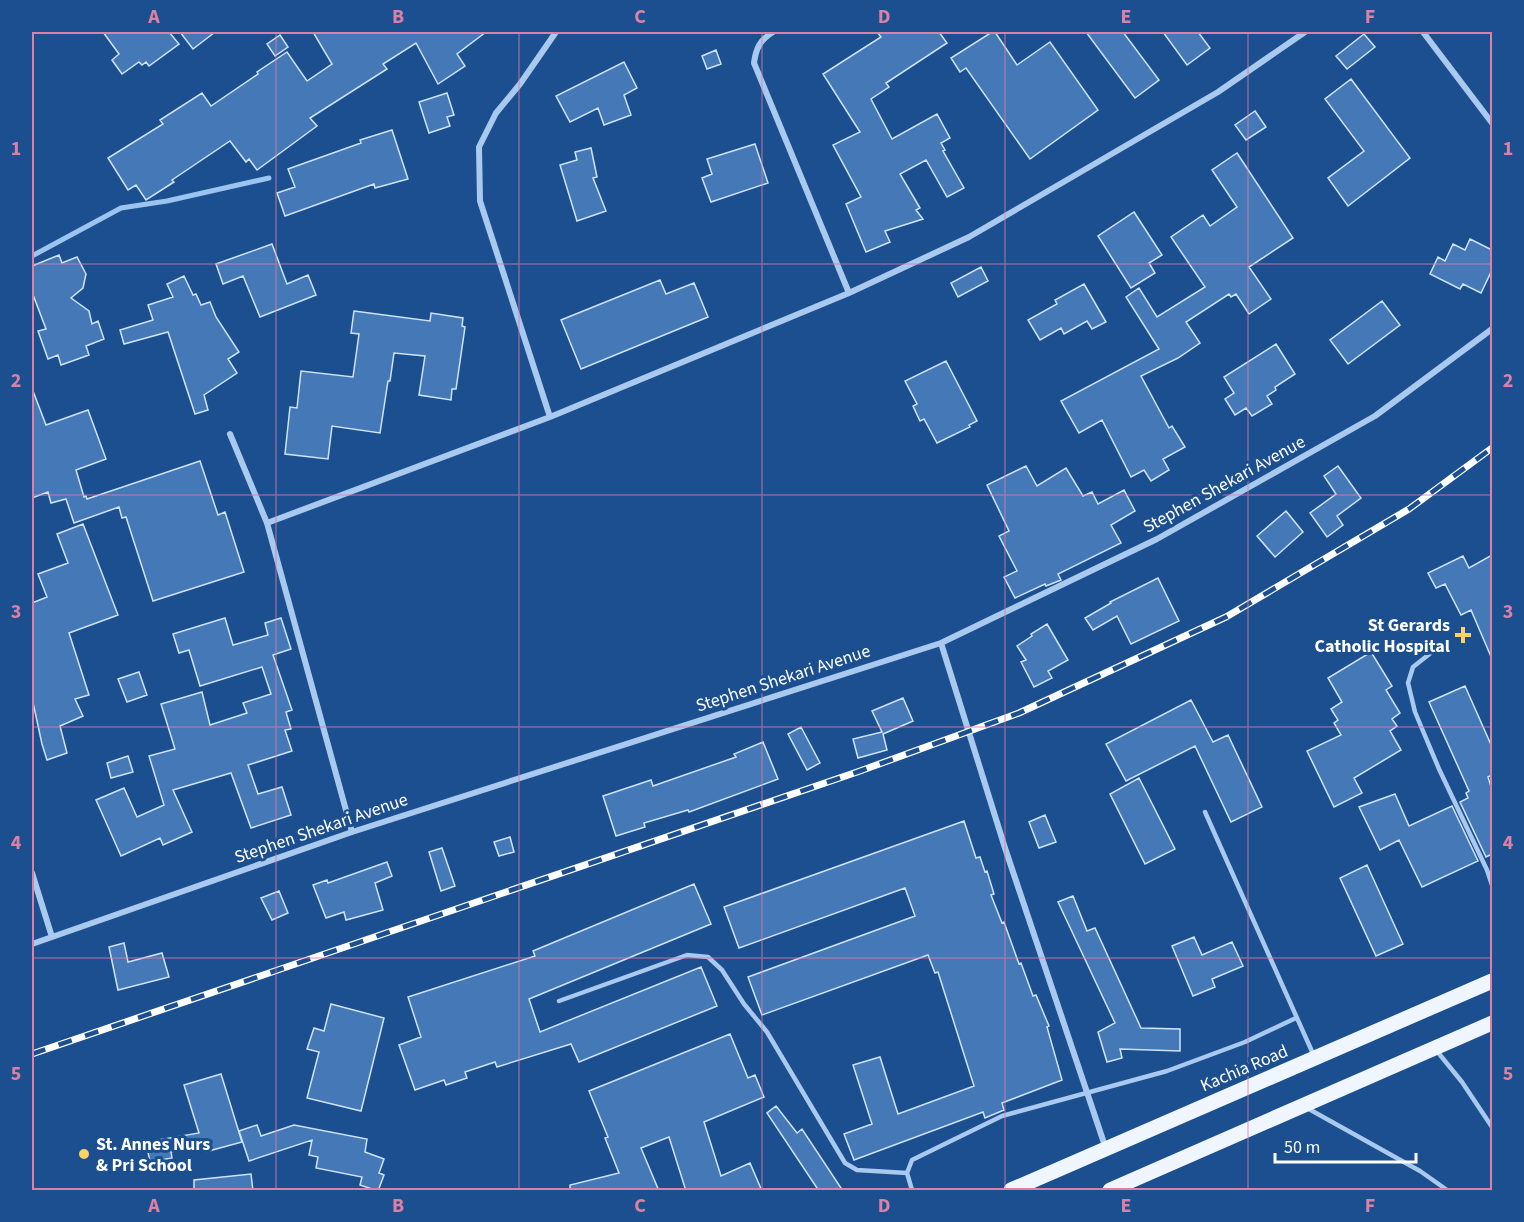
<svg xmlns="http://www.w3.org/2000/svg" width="1524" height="1222" font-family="'Source Sans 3',sans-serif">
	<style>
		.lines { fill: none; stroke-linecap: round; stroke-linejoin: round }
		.stream { stroke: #9cc4f0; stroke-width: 5 }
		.building { fill: #4478b7; stroke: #cfe3fa; stroke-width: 1.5 }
		.lane { stroke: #a9c9ee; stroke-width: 4.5 }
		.street { stroke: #a9c9ee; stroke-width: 6 }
		.primary { stroke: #f0f6ff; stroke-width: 15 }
		.rail-casing { stroke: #fff; stroke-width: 7 }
		.rail { stroke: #1b4f8f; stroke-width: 4.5; stroke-dasharray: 14; stroke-linecap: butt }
		.grid { fill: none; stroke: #dd80a5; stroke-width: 1.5; stroke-opacity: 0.55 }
		.poi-dot { fill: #ffd166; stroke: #1b4f8f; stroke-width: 2 }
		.labels { text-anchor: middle; stroke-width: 6; stroke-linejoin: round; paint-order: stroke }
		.street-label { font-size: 18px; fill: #fff; stroke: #1b4f8f }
		.poi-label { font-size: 18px; font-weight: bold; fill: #fff; stroke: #1b4f8f; text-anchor: end }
		.neatline { fill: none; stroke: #dd80a5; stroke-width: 2 }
		.grid-label { font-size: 20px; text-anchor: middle; font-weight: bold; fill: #dd80a5 }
	</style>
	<rect width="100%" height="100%" fill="#1b4f8f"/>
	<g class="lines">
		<!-- stream -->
		<path class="stream" d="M32 256 121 208 167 201 269 178"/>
	</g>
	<!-- building -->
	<path class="building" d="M103 32H169L179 44 149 66 146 62 142 65 139 62 122 74 112 60 119 54Z
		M180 32H215L193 49Z
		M313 32H486L457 54 465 66 438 84 416 43 383 64 387 69 310 118 317 126 257 170 249 159 246 162 230 141 172 180 174 182 146 200 136 185 128 190 108 158 163 124 160 120 202 93 211 106 258 74 257 72 287 52 307 81 332 64Z
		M877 32H939L947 43 886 83 889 87 871 99 892 139 937 114 950 138 941 143 945 150 943 151 964 188 947 197 926 160 900 174 920 208 916 210 923 219 885 231 890 242 866 252 846 204 861 197 833 145 860 132 823 74 881 37Z
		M992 32H995L1017 65 1050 42 1098 110 1030 159 966 68 960 72 951 58Z
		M1086 32H1123L1159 80 1135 98Z
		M1163 32H1198L1210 48 1187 65Z
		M1364 34 1375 47 1347 69 1336 56Z
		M280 35 288 47 275 56 267 44Z
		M716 50 721 64 707 69 702 56Z
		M624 62 637 88 624 95 631 115 604 125 598 108 570 122 556 96Z
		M1351 79 1410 158 1348 206 1328 178 1364 151 1325 99Z
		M447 93 454 115 447 117 450 126 429 133 419 102Z
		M1255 111 1266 127 1246 140 1235 125Z
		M392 130 408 179 375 188 374 184 285 216 277 193 295 187 288 169 361 143 360 140Z
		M755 144 768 183 711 202 702 178 712 174 707 159Z
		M591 148 597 177 593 178 606 211 577 221 560 165 577 160 575 152Z
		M1237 153 1293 238 1249 267 1271 299 1249 314 1236 294 1231 297 1229 294 1186 322 1200 343 1178 358 1141 376 1169 428 1172 426 1185 447 1163 459 1169 470 1151 481 1144 470 1131 477 1102 420 1079 433 1061 401 1159 349 1126 297 1139 288 1157 317 1205 287 1171 237 1203 215 1210 226 1237 207 1212 170Z
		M1134 212 1162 255 1149 263 1155 273 1131 288 1098 236Z
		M1470 239 1492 250V270L1481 293 1463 284 1460 289 1430 274 1438 257 1445 261 1453 244 1465 250Z
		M272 244 287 284 308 275 316 295 260 317 243 276 223 284 216 264Z
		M59 255 62 263 77 257 86 274 83 288 71 298 89 311 92 324 98 321 104 339 86 346 89 355 61 365 58 355 48 359 38 331 46 329 32 292V266Z
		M981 267 988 281 958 297 951 283Z
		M184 276 193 295 196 294 201 305 210 302 216 317 239 352 228 359 237 373 204 395 208 410 195 414 168 332 124 344 120 330 153 320 148 305 173 297 167 284Z
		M660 280 666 294 694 283 708 317 581 369 561 320Z
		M1084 284 1106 322 1092 329 1087 321 1064 334 1061 328 1040 340 1028 320 1057 304 1055 300Z
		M1382 301 1400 325 1348 364 1330 340Z
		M354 311 430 321 431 313 463 318 462 326 465 327 456 389H452L451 400 419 395 425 356 394 353 390 381H388L380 433 332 426 328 459 285 454 290 407 297 408 301 371 353 377 359 334 351 333Z
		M1276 344 1295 374 1275 387 1276 390 1267 396 1272 404 1252 416 1246 408 1235 415 1225 399 1234 393 1224 377Z
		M946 361 977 421 969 425 970 427 937 443 924 419 920 421 913 406 917 404 905 381Z
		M32 391H33L46 425 88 410 106 459 76 470 84 497 86 496 87 499 200 461 218 515 225 512 244 572 153 601 126 517 122 518 119 507 74 523 66 499 51 503 48 492 32 498Z
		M1026 466 1037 486 1066 468 1083 496 1092 492 1098 504 1124 490 1135 511 1111 525 1121 543 1058 574 1061 580 1046 586 1045 584 1015 598 1004 577 1017 571 999 536 1009 531 987 485Z
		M1338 466 1361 498 1337 516 1343 525 1327 537 1310 513 1336 494 1324 476Z
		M1286 511 1303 532 1275 557 1257 536Z
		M83 524 118 615 69 633 89 695 75 699 83 716 60 726 67 753 47 760 42 744 32 698V603L47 597 38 574 68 563 57 534Z
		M1492 555V659L1471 610 1461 615 1445 584 1436 588 1428 573 1463 556 1469 568Z
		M1158 578 1179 621 1131 644 1117 616 1093 630 1085 618 1111 603 1110 602Z
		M225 618 233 645 268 635 265 623 281 618 291 649 273 655 292 710 286 712 291 729 285 730 292 751 248 765 258 794 282 787 291 815 251 828 231 773 173 790 192 832 163 845 160 838 121 856 96 800 124 788 137 817 164 805 149 756 175 749 161 704 202 692 210 725 247 713 243 703 271 694 262 667 200 686 189 650 179 653 173 634Z
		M1047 624 1068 660 1048 671 1052 678 1034 687 1021 662 1026 660 1017 646 1032 636 1031 634Z
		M1371 652 1392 686 1386 690 1400 713 1392 719 1397 726 1390 731 1401 750 1354 778 1362 793 1334 807 1307 751 1341 735 1334 723 1338 720 1331 709 1342 702 1328 678Z
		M139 672 147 695 127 702 118 679Z
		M1465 686 1492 747V775L1488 777 1492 790V854L1486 857 1460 802 1468 798 1466 793 1469 791 1429 702Z
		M903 698 913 721 883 734 887 750 858 758 853 739 882 732 872 711Z
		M1191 700 1213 742 1228 735 1262 807 1231 822 1195 746 1126 781 1106 744Z
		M801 727 820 763 807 770 788 734Z
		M763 742 778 779 689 812 688 810 644 823 645 827 616 836 603 796 651 780 653 786 736 757 734 754Z
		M128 756 133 772 111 778 107 763Z
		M1139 778 1175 849 1145 864 1110 794Z
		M1395 794 1409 826 1452 806 1478 861 1422 887 1399 840 1380 850 1359 807Z
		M1045 815 1056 842 1039 848 1029 822Z
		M964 821 976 858 980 857 985 872 987 871 994 894 991 895 1002 923 1004 922 1019 964 1021 963 1033 996 1036 995 1049 1026 1047 1027 1062 1080 1002 1103 1004 1110 985 1118 983 1112 854 1160 844 1134 872 1124 853 1065 880 1057 898 1114 974 1086 938 972 935 973 928 955 762 1015 748 977 915 916 905 888 739 948 724 907Z
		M510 837 514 852 499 856 494 842Z
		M442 848 455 886 441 891 429 852Z
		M387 862 392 876 375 883 383 910 346 920 344 912 326 918 313 885 327 880 328 883Z
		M1367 865 1403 944 1376 956 1340 878Z
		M694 884 711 924 529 999 540 1032 701 967 717 1006 579 1062 571 1044 497 1067 495 1062 465 1072 467 1078 446 1085 444 1080 415 1090 399 1045 421 1037 408 997 535 956 533 951Z
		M279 891 288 913 272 920 261 898Z
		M1073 896 1087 931 1095 928 1141 1028 1180 1029V1051L1120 1049 1122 1058 1107 1062 1098 1032 1115 1023 1058 902Z
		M1194 937 1202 955 1232 942 1243 966 1212 979 1215 987 1193 996 1172 946Z
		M124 943 128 962 162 953 169 977 118 990 109 947Z
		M331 1004 384 1018 361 1111 307 1098 319 1052 307 1049 314 1028 324 1031Z
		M730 1034 748 1078 755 1075 764 1097 704 1122 721 1176 750 1163 762 1191H686L669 1137 641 1148 659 1191H570V1185L619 1173 605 1138 608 1137 589 1091Z
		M221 1074 242 1142 205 1152 203 1147 171 1152 172 1158 150 1162 146 1142 199 1133 184 1085Z
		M776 1106 797 1133 802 1129 843 1191H819L767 1113Z
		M257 1125 261 1136 294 1125 367 1139 365 1152 384 1159 379 1173 384 1175 378 1191 360 1185 362 1177 316 1168 318 1157 309 1155 312 1140 249 1161 239 1131Z
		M251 1174 253 1191H194V1180Z"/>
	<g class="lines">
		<!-- lane -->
		<path class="lane" d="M1432 652 1413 667 1408 683 1415 712 1439 769 1487 870 1492 885
			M1205 812 1314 1056
			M559 1001 687 955 708 957 722 970 744 1004 767 1032 845 1163 857 1170 907 1173
			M1436 1050 1462 1082 1492 1127
			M1307 1108 1420 1171 1447 1190
			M912 1190 907 1173 912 1160 1002 1116 1167 1071 1245 1042 1296 1018"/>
		<!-- street -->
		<path class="street" d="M773 32C760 40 756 48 754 63L849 293
			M1423 32 1492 123
			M550 417 480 201 479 147 496 113 520 84 556 32
			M230 434 267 523 352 832
			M267 523 550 417 849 293 969 237 1218 92 1305 32
			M941 643 1005 848 1106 1149
			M32 873 52 937
			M32 944 352 832 941 643 1157 539 1375 416 1492 329"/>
		<!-- primary -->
		<path class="primary" d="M1011 1190 1492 981
			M1110 1190 1492 1023"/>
		<defs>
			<path id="rail" d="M32 1054 860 771 1019 713 1226 617 1409 509 1492 448"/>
		</defs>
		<!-- rail casing -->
		<use href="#rail" class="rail-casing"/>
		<!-- rail -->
		<use href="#rail" class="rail"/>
	</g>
	<!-- grid -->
	<path class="grid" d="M276 32V1190M519 32V1190M762 32V1190M1005 32V1190M1248 32V1190M32 264H1492M32 495H1492M32 727H1492M32 958H1492"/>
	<!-- markers -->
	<g class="poi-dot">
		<path d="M1460 626h6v6h6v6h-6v6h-6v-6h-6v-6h6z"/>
		<circle cx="84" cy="1154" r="6"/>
	</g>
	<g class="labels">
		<!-- street labels -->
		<g class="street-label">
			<text transform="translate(1224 484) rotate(-29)" y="6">Stephen Shekari Avenue</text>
			<text transform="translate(783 678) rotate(-18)" y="6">Stephen Shekari Avenue</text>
			<text transform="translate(321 828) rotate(-19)" y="6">Stephen Shekari Avenue</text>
			<text transform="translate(1244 1068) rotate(-23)" y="6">Kachia Road</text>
		</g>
		<!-- poi labels -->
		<g class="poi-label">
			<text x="1450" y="631">St Gerards<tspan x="1450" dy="21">Catholic Hospital</tspan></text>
			<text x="96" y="1150" text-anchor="start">St. Annes Nurs<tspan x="96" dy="21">&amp; Pri School</tspan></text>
		</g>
	</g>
	<!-- border -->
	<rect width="1524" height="1222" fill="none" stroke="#1b4f8f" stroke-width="66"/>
	<!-- scale -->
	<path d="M1275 1153v9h141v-9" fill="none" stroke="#ffffff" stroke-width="3"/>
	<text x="1284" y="1153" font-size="18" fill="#ffffff" stroke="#1b4f8f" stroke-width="4.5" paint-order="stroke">50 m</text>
	<rect x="33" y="33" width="1458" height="1156" class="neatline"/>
	<g class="grid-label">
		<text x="154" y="23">A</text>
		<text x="398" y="23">B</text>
		<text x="640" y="23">C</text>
		<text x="884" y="23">D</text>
		<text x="1126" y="23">E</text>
		<text x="1370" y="23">F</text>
		<text x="16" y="155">1</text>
		<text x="1508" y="155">1</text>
		<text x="16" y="387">2</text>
		<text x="1508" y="387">2</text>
		<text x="16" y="618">3</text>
		<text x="1508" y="618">3</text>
		<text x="16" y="849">4</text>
		<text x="1508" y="849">4</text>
		<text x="16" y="1080">5</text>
		<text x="1508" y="1080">5</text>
		<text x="154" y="1212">A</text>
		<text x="398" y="1212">B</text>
		<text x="640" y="1212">C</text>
		<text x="884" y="1212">D</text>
		<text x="1126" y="1212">E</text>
		<text x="1370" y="1212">F</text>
	</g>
</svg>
